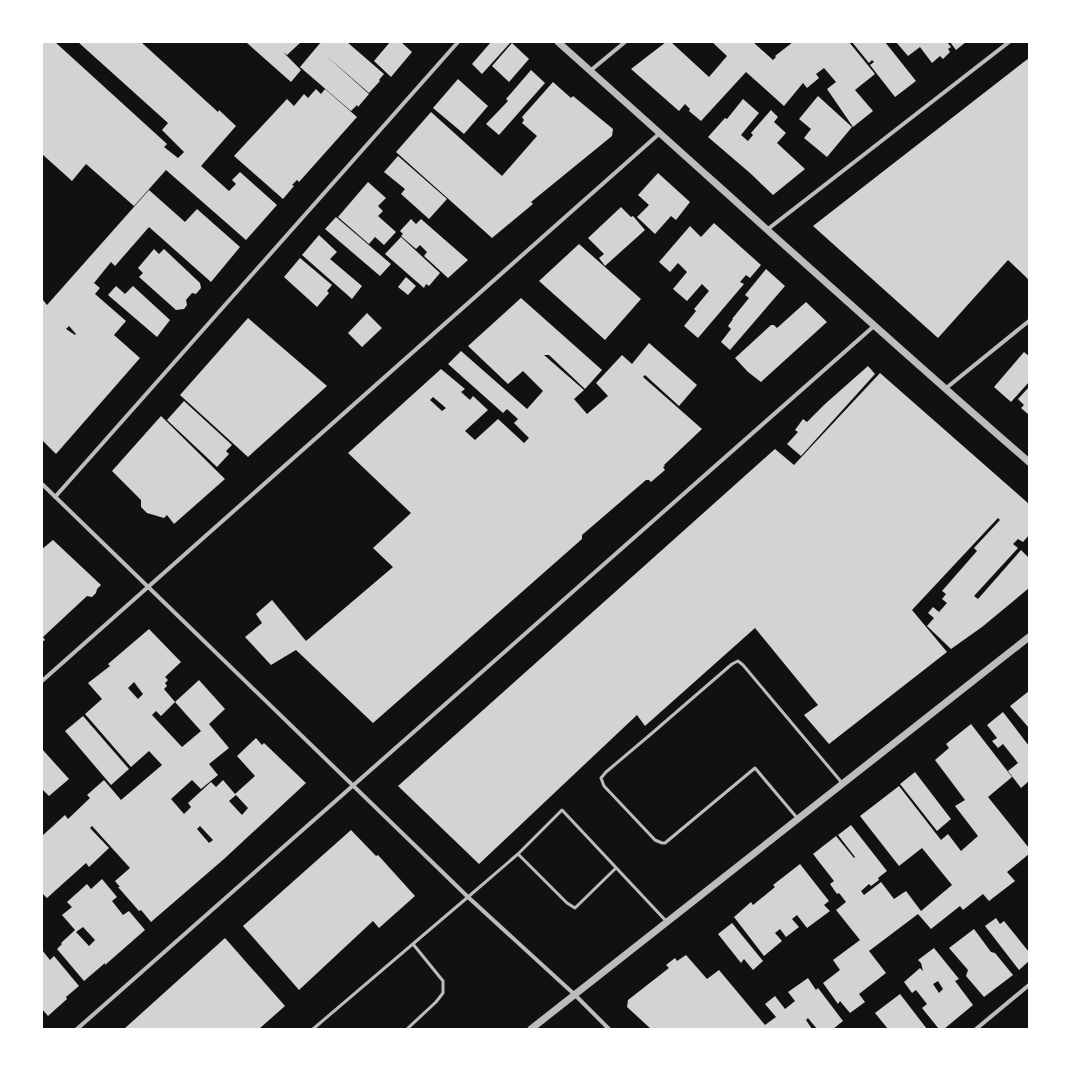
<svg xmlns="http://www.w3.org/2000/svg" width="1071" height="1071" font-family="Signika,sans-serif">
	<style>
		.building { fill: #d3d3d3; fill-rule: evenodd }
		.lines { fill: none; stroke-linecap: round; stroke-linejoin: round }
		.service { stroke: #bcbcbc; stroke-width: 3 }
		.minor { stroke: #bcbcbc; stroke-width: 4 }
		.tertiary { stroke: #bcbcbc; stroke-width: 7 }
	</style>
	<rect width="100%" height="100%" fill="#111"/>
	<!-- building -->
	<path class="building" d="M42 42H55L167 144 164 147 178 158 184 152 162 130 168 123 78 42H141L218 112 219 110 236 126 201 166 229 191 236 184 232 180 240 172 277 205 246 240 166 170 134 206 86 164 72 181 42 154Z
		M248 42H301L287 55 283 52 301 70 291 82 247 43Z
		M321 42H347L384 74 379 80 380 81 369 93 322 52 369 94 358 107 357 105 351 111 300 67Z
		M390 42H401L412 52 391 77 374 61Z
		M491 42H511L482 74 472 64Z
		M666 42H671L709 77 727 56 712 42H753L773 60 776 57 775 56 793 42H849L875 74 855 90 873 111 853 127 827 89 836 82 824 68 816 74 819 78 807 88 803 83 784 106 746 72 701 121 689 111 690 109 685 104 679 111 631 69Z
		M852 42H885L916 81 895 97 870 65 874 62 872 60 869 63Z
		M896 42H947L951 47 948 49 950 52 943 59 940 56 932 63 920 47 908 56Z
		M950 42H966L956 50Z
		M512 43 529 59 509 82 492 66Z
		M1029 58V280L1008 260 938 338 813 226Z
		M531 70 545 83 499 135 486 124 508 101 506 99Z
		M458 79 488 106 464 134 433 108Z
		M553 82 571 98 573 96 613 129 612 136 531 202 533 204 492 238 396 152 431 112 502 176 537 136 522 123 524 120 522 117Z
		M316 89 321 94 325 89 357 117 299 182 297 180 292 185 294 186 283 199 234 156 287 99 294 106 304 94 308 98Z
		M818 96 852 127 827 157 804 138 811 129 799 119Z
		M743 99 759 113 741 135 748 141 753 135 751 133 771 110 778 117 774 122 786 133 777 143 805 169 773 195 750 173 708 137 725 118 727 119Z
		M398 156 447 199 429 219 401 194 405 189 384 172Z
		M658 173 690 202 676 220 671 216 655 234 637 217 649 205 638 195Z
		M368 182 386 198 378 206 383 211 378 216 396 232 384 245 375 237 369 244 338 217Z
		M149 190 185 222 197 209 240 247 211 282 149 227 115 266 111 262 94 283 100 288 95 294 126 321 114 335 140 358 56 454 42 440V302L43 300 47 305ZM69 326 76 334 75 335 66 329Z
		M621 207 631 217 633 216 645 230 605 266 599 258 604 254 588 238Z
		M336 217 391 264 380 276 325 229Z
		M411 219 416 224 421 219 468 260 448 278 424 256 427 252 420 245 416 249 401 236 403 234 400 231Z
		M714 223 761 265 750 278 746 275 740 282 744 284 698 338 684 326 696 311 694 309 709 291 702 284 687 301 673 289 687 272 678 263 670 272 659 262 690 226 701 237Z
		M319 235 337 252 330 259 362 286 352 299 302 255Z
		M401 237 440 273 429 286 426 284 424 288 385 254Z
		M579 244 641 299 605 340 539 281Z
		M154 249 159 254 164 249 200 283 201 288 196 294 192 293 186 300 187 305 184 309 176 310 139 277 143 273 138 268Z
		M300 258 332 285 327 291 329 293 317 307 284 277Z
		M766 269 785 286 730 350 721 342 731 329 728 326 733 319H732L749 298 745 295Z
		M406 277 416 286 408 295 398 287Z
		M116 286 125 294 133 286 170 320 157 337 108 295Z
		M521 298 602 370 585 389 549 355H544L584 390 574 399 587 414 608 396 596 383 622 355 632 364 649 343 697 385 679 406 645 375 643 377 702 429 664 465 665 466 663 467 665 470 651 482 649 480H646L582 535V539L373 723 296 650 271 665 245 637 262 623 256 614 272 600 306 641 393 567 373 548 411 513 348 453 441 369 465 389 461 392 470 400 473 396 488 410 465 431 475 440 498 419 524 443 529 438 514 423 518 419 507 409 503 413 448 364 461 351 527 409 543 391 523 371 508 384 468 346ZM433 397 446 408 442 411 430 400Z
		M806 302 827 322 761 382 748 372 735 358 771 325H774L777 328Z
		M367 313 382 328 362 347 348 333Z
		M248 318 327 386 248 457 180 395Z
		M1024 352 1029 356V382L1011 402 994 387Z
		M868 366 875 374 801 456 787 444 798 432 795 430 803 419 807 422 825 404Z
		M880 373 1029 504V535L1023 542 1018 539 1013 544 1018 548 974 596 978 599 1021 550 1029 558V588L982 627 951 649 927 626 934 618 928 613 933 607 939 612 947 603 942 599 946 594 942 591 977 551 974 548 1000 520 998 518 912 610 947 652 829 744 804 715 818 705 755 628 645 726 637 715 479 864 398 786 775 449 794 465Z
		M1029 387V415L1021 408 1024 405 1018 399Z
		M184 401 232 445 226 451 229 454 217 467 167 420Z
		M161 416 225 479 174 524 167 515 164 518 147 513 141 507V500L112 471Z
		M53 540 101 585 97 589 96 593 92 597 87 596 43 637 45 640 42 642V549Z
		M149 629 181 662 165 677 168 680 165 683 167 686 164 689 175 702 161 716 156 711 152 715 182 747 201 731 175 702 199 680 225 709 209 724 229 748 209 764 218 775 201 789 192 780 171 799 184 814 191 807 188 803 211 782 216 787 223 780 235 794 255 776 237 756 256 738 262 745 264 743 306 783 224 859 151 922 141 910 139 911 118 887H120L115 881 130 868 92 826 90 828 109 848 89 867 86 863 47 898 42 893V836L65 815 68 819 90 798 87 795 104 780 121 800 162 765 149 751 131 767 85 714 102 699 88 683 110 666 108 664ZM134 682 143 694 138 699 128 688ZM236 795 248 808 242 815 229 801ZM200 826 213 840 209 843 197 829Z
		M1029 691V728L1010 706Z
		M1003 712 1029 746V781L1021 788 1008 771 1018 763 1003 744 998 748 992 741 997 738 987 725Z
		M83 716 129 769 111 785 65 731Z
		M971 724 1012 777 988 797 1029 848V854L1007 872 1015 881 989 901 983 894 963 910 960 906 931 929 918 914 869 951 886 973 859 994 865 1002 850 1013 840 1001 838 1004 823 983 840 970 833 960 860 940 836 910 846 902 839 893 837 894 830 884 834 881 813 854 836 836 854 858 855 857 838 835 851 825 887 871 878 878 879 880 871 886 869 884 861 891 864 895 881 882 894 899 906 891 921 911 952 885 922 848 899 866 860 816 899 786 941 840 948 834 961 851 978 836 955 806 965 800 935 760 949 748 946 744Z
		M42 749 69 779 49 796 42 789Z
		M915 772 951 819 937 831 900 784Z
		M351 830 376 856 378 855 415 896 379 928 373 921 299 990 243 926Z
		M800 864 829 901 824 905 830 911 807 928 797 915 792 919 799 927 786 937 780 929 775 933 782 941 764 956 734 917 751 902 753 905 775 887 773 885Z
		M102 879 117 897 112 901 123 915 129 911 145 930 105 965V963L84 981 57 949 62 944 61 943 75 930 62 915 72 907 67 902 87 884 91 889ZM83 927 95 940 89 946 76 932Z
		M996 918 1000 924 1004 921 1029 952V961L1019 970 985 926Z
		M732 923 763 961 753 970 744 959 741 963 718 934Z
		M974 929 991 952 995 953 1013 975 984 997 966 976 968 970 949 948Z
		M225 938 285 1006 259 1029H124Z
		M934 948 959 979 955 981 973 1005 944 1029H939L922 1008 927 1004 916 990 912 993 904 982 920 968 923 971 921 963 918 960ZM938 981 943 989 939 993 933 984Z
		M42 950 50 960 54 956 79 986 66 997 67 999 48 1016 42 1009Z
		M686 955 707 979 719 970 765 1025 776 1017 765 1004 775 996 785 1009 795 1001 788 992 808 978 816 990 818 988 843 1021 833 1029H817L808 1018 806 1020 812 1029H651L627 1007 628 1000 669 968 666 965 675 958 677 961Z
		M900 994 927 1029H888L875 1013Z"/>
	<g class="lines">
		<!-- service -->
		<path class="service" d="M798 819 755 768 665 843H662L655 840 604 786 601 778 606 772 651 734 732 664 738 661 743 665 843 784
			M616 868 575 908 567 903 518 854 562 810 667 922
			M313 1029 468 897 518 854
			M407 1029 436 1002 443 993V981L413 944"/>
		<!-- minor -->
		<path class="minor" d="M590 71 625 42
			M768 229 1009 42
			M945 389 1029 321
			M42 484 468 897 574 994 609 1029
			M55 497 458 42
			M42 681 660 133
			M77 1029 874 326
			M976 1029 1029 985"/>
		<!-- tertiary -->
		<path class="tertiary" d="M558 42C715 182 870 324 1029 462
			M531 1029 1029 637"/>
	</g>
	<!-- border -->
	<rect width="1071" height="1071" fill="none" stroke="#ffffff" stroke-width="86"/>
</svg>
